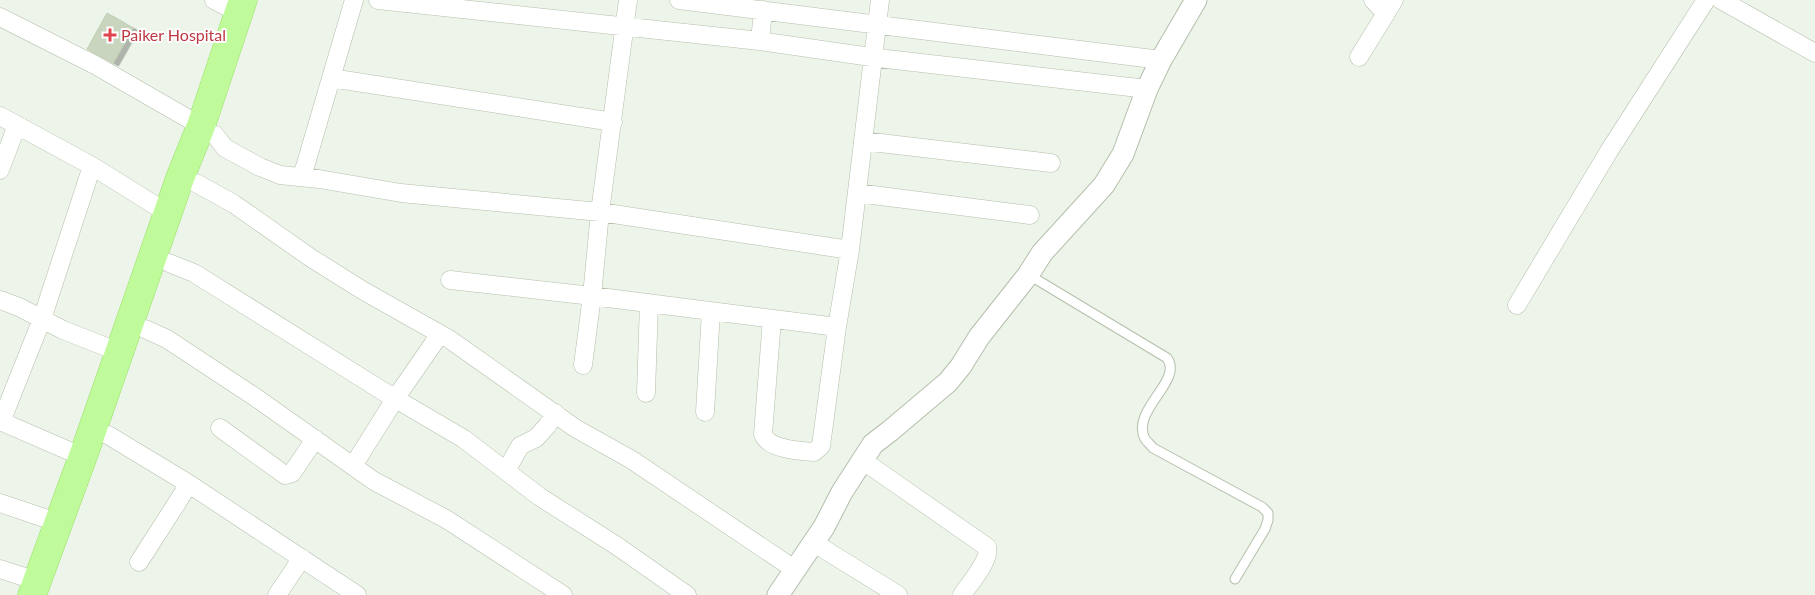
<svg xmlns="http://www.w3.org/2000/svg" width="1815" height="595" font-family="Lato,sans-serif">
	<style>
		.building { fill: #cad5bf; stroke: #c1d0b2; filter: url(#shadow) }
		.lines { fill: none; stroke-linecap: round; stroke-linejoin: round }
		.service-casing { stroke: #b5bfac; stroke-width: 11 }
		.minor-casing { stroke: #b5bfac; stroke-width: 19 }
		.tertiary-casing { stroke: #b5bfac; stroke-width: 23 }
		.primary-casing { stroke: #9ae06b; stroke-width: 29 }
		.service { stroke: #fff; stroke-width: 9 }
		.minor { stroke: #fff; stroke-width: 18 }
		.tertiary { stroke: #fff; stroke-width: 21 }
		.primary { stroke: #c0fb9b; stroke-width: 28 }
		.health-dot { fill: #e0444e; stroke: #fff; stroke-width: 2 }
		.labels { text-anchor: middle; stroke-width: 4; stroke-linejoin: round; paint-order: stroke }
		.health-label { font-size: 16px; fill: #be3a42; stroke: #fff; text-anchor: start }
	</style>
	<defs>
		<filter id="shadow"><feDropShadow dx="5.5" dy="3" stdDeviation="0" flood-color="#0004"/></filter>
	</defs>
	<rect width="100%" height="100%" fill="#edf4e9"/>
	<!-- building -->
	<path class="building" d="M107 13 133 28 113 63 87 49Z"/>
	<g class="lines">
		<defs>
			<path id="service" d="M1029 275 1167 358C1184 381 1130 410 1145 439 1147 442 1151 445 1153 448L1262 507 1268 513V520L1265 529 1235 579"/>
			<path id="minor" d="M214 0 239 13
				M378 0 760 41 878 58 1147 89
				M679 0 1161 60
				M1373 0 1386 14
				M1721 0 1815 53
				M0 17 95 65 201 126
				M760 41 763 10
				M1359 57 1394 0
				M331 78 613 122
				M0 116 92 166 169 214
				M215 135 225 148 260 167 280 175 319 179 401 193 600 212 850 250
				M863 141 1051 163
				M0 170 17 125
				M302 177 354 0
				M196 183 234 204 311 258 362 290 449 339 575 428 632 460 794 569
				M857 193 1030 215
				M169 263 194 273 389 395 464 439 540 497 617 546 687 595
				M450 280 592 296 837 327 850 250 880 0
				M0 300 19 307 63 330 119 352
				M1517 305 1609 151 1706 0
				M772 319 763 434C768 449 799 451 814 452L821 446 837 327
				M145 329 167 339 255 397 374 481 446 519 563 595
				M583 365 592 296 600 212 628 0
				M646 393 649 303
				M705 412 711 311
				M0 421 83 457
				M1 422 42 319 92 166
				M220 428 285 475 292 473 315 439
				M108 435 189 484 357 595
				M862 460 987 547C991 560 969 584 962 595
				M353 466 395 399 440 334
				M506 471 520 446 536 438 547 426 555 413
				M0 503 59 523
				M814 543 898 595
				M139 562 189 484
				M0 569 37 581
				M277 595 302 558"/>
			<path id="tertiary" d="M778 595 824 527 842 492 873 444 890 431 948 382 961 366 979 337 1028 275 1042 253 1104 185 1123 154 1147 89 1161 60 1196 0"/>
			<path id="primary" d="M32 595 86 448 180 178 201 126 243 0"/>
		</defs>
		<!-- service casing -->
		<use href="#service" class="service-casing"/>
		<!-- minor casing -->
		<use href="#minor" class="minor-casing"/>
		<!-- tertiary casing -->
		<use href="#tertiary" class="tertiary-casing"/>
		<!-- primary casing -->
		<use href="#primary" class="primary-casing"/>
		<!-- service -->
		<use href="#service" class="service"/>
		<!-- minor -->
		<use href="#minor" class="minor"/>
		<!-- tertiary -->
		<use href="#tertiary" class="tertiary"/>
		<!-- primary -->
		<use href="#primary" class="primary"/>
	</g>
	<!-- markers -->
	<path class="health-dot" d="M107.5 27.5h5v5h5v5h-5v5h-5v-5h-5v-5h5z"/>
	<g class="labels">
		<!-- health labels -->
		<g class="health-label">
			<text x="121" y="41">Paiker Hospital</text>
		</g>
	</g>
</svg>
